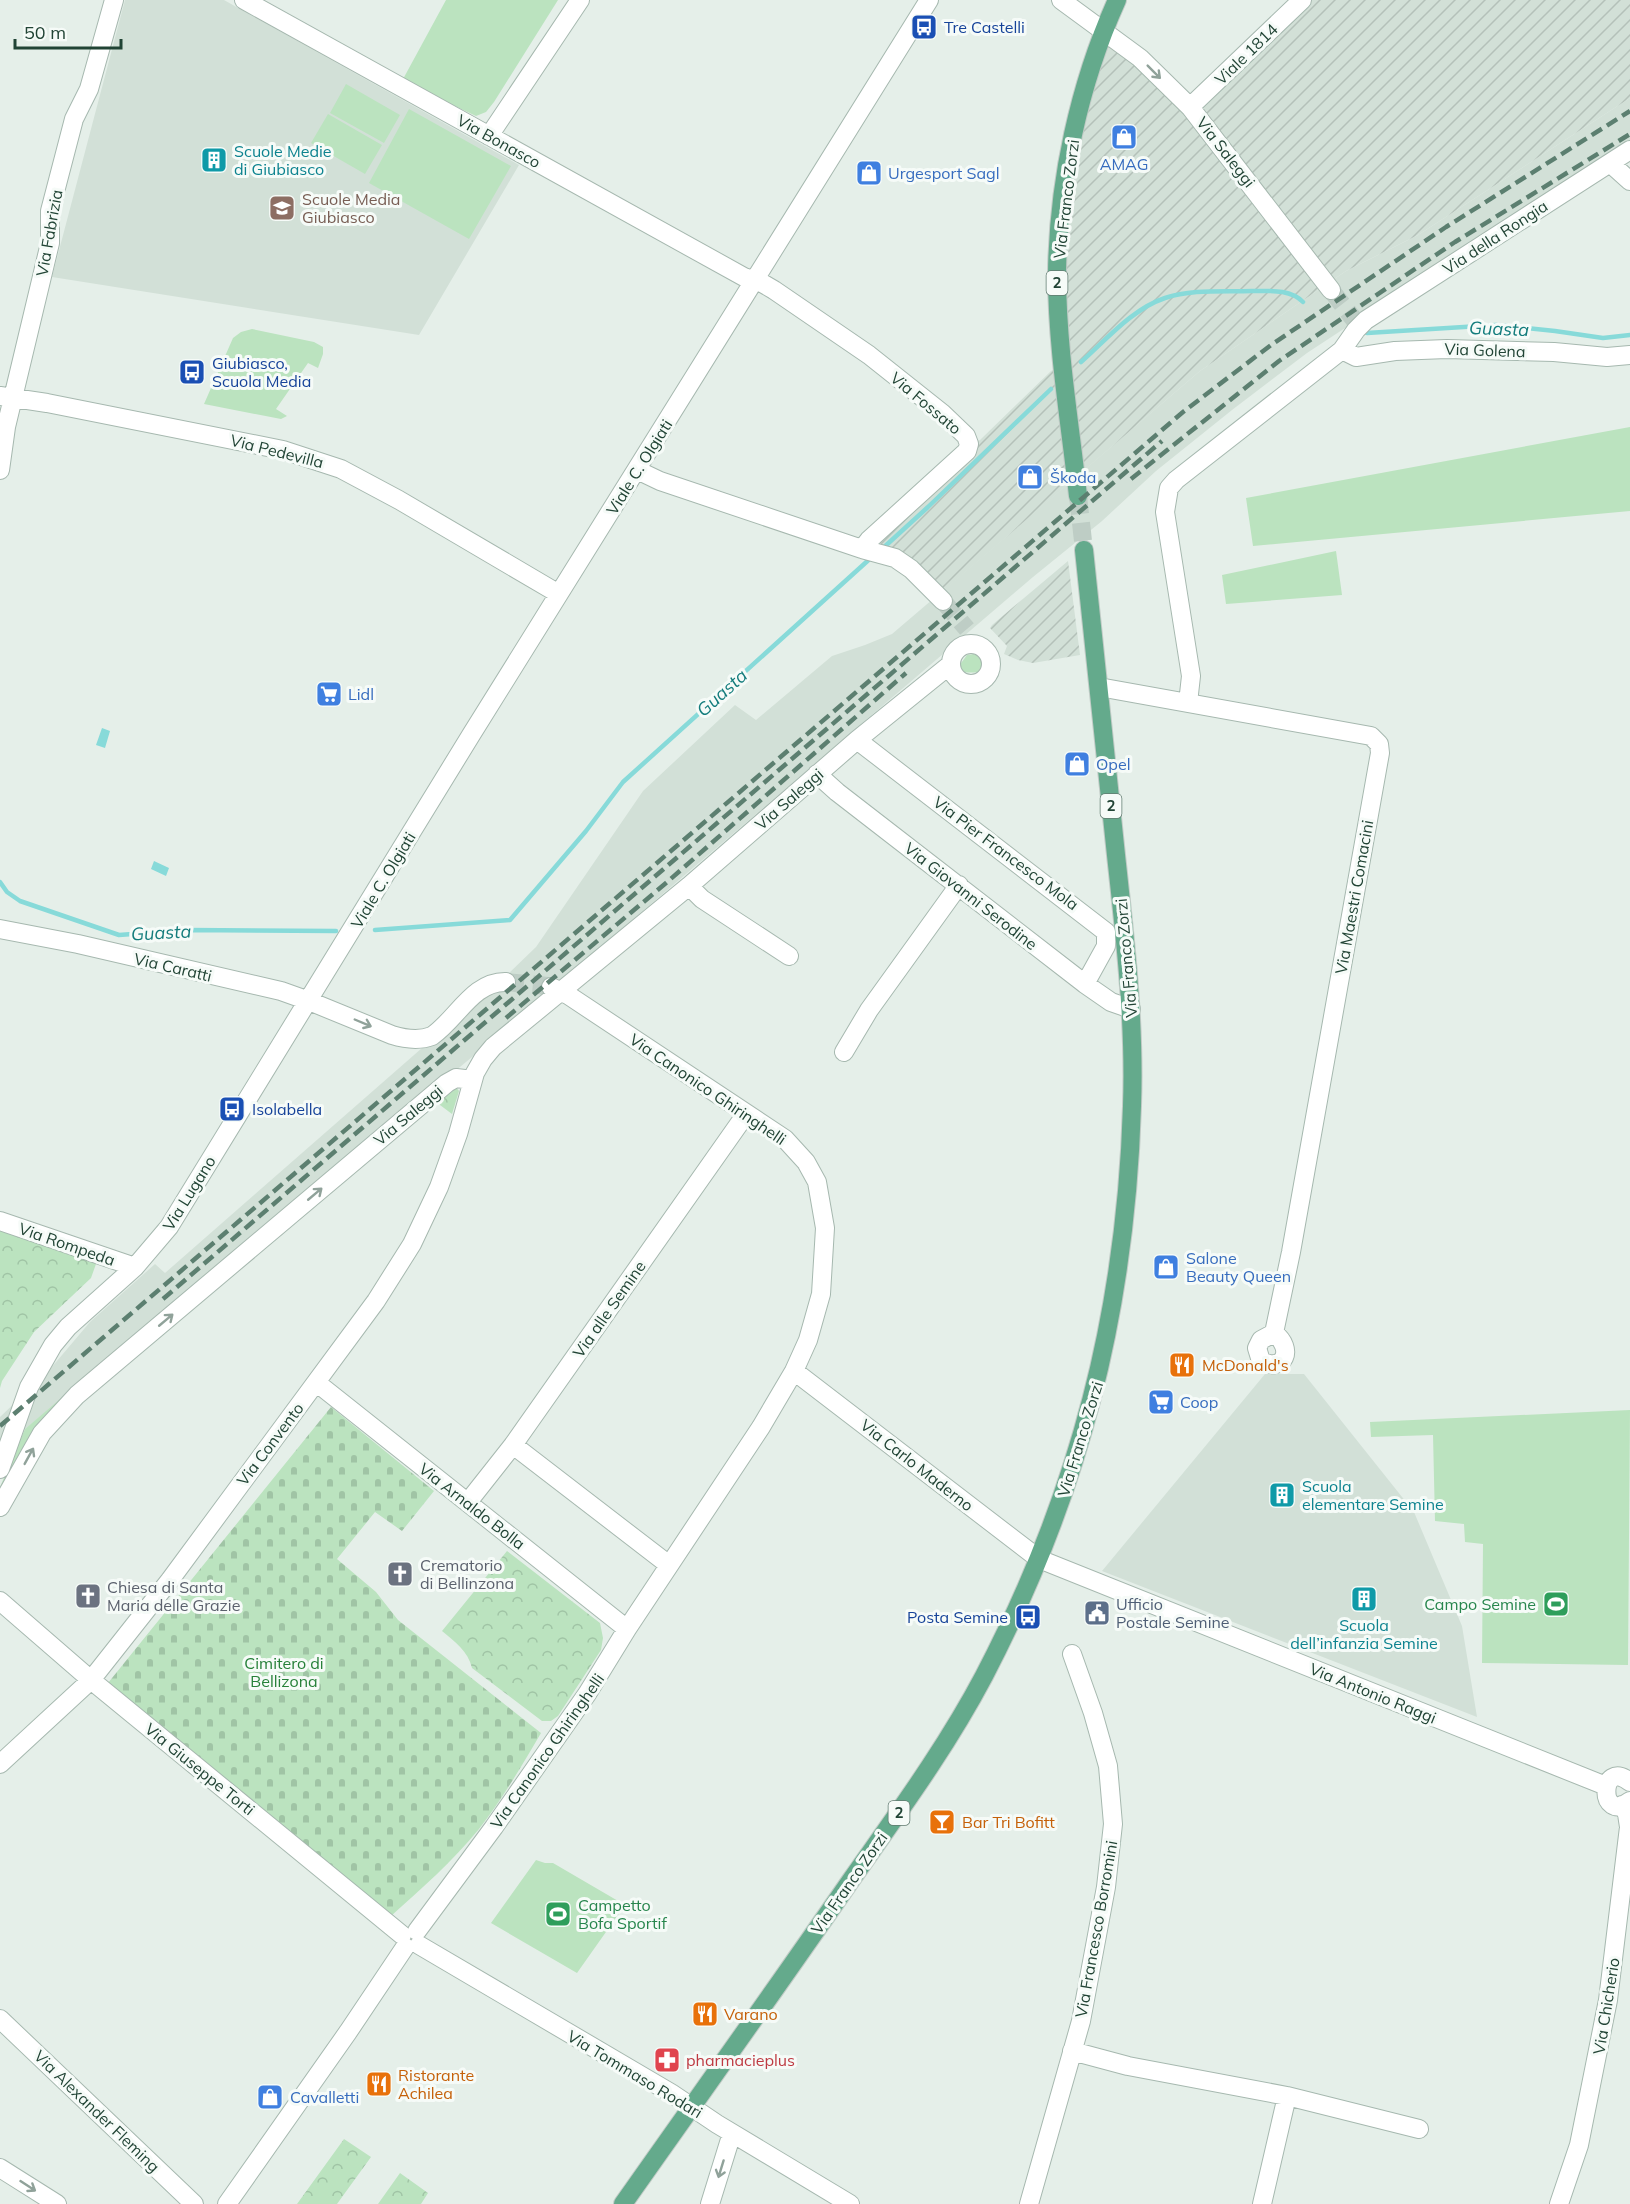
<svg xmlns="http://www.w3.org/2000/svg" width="1630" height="2204" font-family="Mulish,sans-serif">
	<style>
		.built { fill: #d2e0d7 }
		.industrial { fill: url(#industrial-furrows) }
		.grass { fill: #bbe3bf }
		.cemetery { fill: url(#cemetery-stones) }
		.park { fill: url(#park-crowns) }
		.water { fill: #87dad9 }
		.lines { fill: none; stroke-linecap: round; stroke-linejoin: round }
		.stream { stroke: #87dad9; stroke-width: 4.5 }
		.minor-tunnel { stroke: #becdc5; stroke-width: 18; stroke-dasharray: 18 9; stroke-linecap: butt }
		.major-tunnel { stroke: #becdc5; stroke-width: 18; stroke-dasharray: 18 9; stroke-linecap: butt }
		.minor-casing { stroke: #a6b8af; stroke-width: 20 }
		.major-casing { stroke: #c1cbc6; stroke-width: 20 }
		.minor { stroke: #fff; stroke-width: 18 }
		.major { stroke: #64aa8c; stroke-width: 18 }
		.rail { stroke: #5c7f70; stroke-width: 4.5; stroke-dasharray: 12 6; stroke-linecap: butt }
		.oneway { stroke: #90a29a }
		.labels { text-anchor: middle; stroke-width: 6; stroke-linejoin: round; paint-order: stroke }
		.shield { fill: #f6fbf8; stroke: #617b70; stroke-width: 1.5 }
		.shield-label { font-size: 15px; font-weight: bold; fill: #214435 }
		.transit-label { font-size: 16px; fill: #164399; stroke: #f6fbf8; text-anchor: start }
		.street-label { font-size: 16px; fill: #214435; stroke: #f6fbf8 }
		.culture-label { font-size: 16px; fill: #0d838f; stroke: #f6fbf8; text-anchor: start }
		.shop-label { font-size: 16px; fill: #366cbe; stroke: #f6fbf8; text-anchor: start }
		.education-label { font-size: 16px; fill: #785e54; stroke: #f6fbf8; text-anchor: start }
		.food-label { font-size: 16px; fill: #c56008; stroke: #f6fbf8; text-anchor: start }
		.worship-label { font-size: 16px; fill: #5b616d; stroke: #f6fbf8; text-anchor: start }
		.service-label { font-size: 16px; fill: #4e5e75; stroke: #f6fbf8; text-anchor: start }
		.leisure-label { font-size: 16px; fill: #27864d; stroke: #f6fbf8; text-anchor: end }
		.park-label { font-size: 16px; fill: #268039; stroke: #f6fbf8 }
		.health-label { font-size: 16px; fill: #be3a42; stroke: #f6fbf8; text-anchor: start }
		.water-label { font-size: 18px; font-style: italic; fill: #137c7c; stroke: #f6fbf8 }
	</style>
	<defs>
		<pattern id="industrial-furrows" width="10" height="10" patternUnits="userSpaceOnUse" patternTransform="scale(1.5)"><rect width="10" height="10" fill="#d2e0d7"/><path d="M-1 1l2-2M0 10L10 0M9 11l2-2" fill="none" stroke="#b4c1b9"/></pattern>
		<pattern id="cemetery-stones" width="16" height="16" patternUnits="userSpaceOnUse" patternTransform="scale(1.5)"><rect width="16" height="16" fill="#bbe3bf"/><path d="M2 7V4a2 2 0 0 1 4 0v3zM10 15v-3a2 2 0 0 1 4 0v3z" fill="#a0c4a5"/></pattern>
		<pattern id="park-crowns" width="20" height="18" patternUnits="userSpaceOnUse" patternTransform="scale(1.5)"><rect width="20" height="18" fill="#bbe3bf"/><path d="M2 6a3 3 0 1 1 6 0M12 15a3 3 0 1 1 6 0" fill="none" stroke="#a0c4a5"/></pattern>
	</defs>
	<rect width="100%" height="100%" fill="#e5efe9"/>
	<!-- built -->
	<path class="built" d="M125 0H224L519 165 419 335 52 277Z
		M1630 98V146L1435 269 1307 353 1232 410 1156 471 1102 521 1033 577 478 1052 0 1450V1417L51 1368 90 1322 155 1264 165 1273 422 1048 436 1043 536 947 643 791 735 705 756 720 832 656 865 645 892 634 1200 371 1346 271 1418 235Z
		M1265 1374H1304L1414 1512 1462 1626 1477 1717 1102 1571Z"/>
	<!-- industrial -->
	<path class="industrial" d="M1302 0H1630V98L1418 235 1346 271 1200 371 942 592 875 545 969 444 980 440 1051 371 1063 364 1058 246 1104 30 1190 107Z
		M1068 561 1080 655 1033 663 1018 660 1004 654 1007 646 990 628 992 625Z"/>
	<!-- grass -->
	<path class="grass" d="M446 0H558L494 102 486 112 476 116 402 81Z
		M346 84 400 115 384 143 330 113Z
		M409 109 511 166 469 239 369 183Z
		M328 114 382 145 365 174 311 143Z
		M252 329 314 342 323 347V354L318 368 308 363 276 409 287 416 281 419 204 404 233 338 241 332Z
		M1630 427V511L1253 546 1246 498Z
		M1336 551 1342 595 1226 604 1222 575Z
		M974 654 980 656C994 676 968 674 956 670L967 655Z
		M73 1388 0 1500V1487L25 1429Z
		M1630 1410 1628 1665 1482 1663 1483 1544 1465 1542 1464 1524 1435 1521 1433 1435 1371 1437 1370 1422Z
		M536 1860 545 1863H553L625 1905 577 1973 491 1923Z"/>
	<!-- cemetery -->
	<path class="cemetery" d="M331 1407 434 1491 402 1531 375 1512 337 1559 376 1592 398 1620 541 1733C522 1766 502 1799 479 1829 453 1861 421 1889 391 1916L108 1683Z"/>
	<!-- park -->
	<path class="park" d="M456 1087 459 1091 452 1114 436 1102Z
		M0 1224 88 1255 96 1264 91 1278 34 1332 2 1381 0 1388Z
		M507 1551 600 1623 603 1638 601 1650 558 1716 551 1721H542L472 1668C468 1651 455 1642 442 1631Z
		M344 2139 371 2157 337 2204H297Z
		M400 2173 428 2193 421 2204H378Z"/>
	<!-- water -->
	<path class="water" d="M102 728 110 731 105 748 96 745Z
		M154 861 169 868 166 876 151 869Z"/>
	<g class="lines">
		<!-- stream -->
		<path class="stream" d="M1367 333 1496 325 1555 331 1603 338 1630 335
			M1081 362C1106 340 1132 309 1165 298 1192 289 1223 292 1252 291 1270 291 1290 289 1303 302
			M882 549 928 507 1051 389
			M0 882 7 892 20 901 119 935 186 930 336 931
			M375 930 510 920 586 831 623 782 873 556"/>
		<!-- minor-tunnel -->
		<path class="minor-tunnel" d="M1331 290 1356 322
			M943 601 967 629
			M506 982 548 986"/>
		<!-- major-tunnel -->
		<path class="major-tunnel" d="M1078 496 1084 550"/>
		<defs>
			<path id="minor" d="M244 0 744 277 762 283 774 290 869 355 942 413 966 436 969 444 967 451 869 540 862 549
				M1061 0 1140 58 1190 107 1331 290
				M1190 107 1302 0
				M489 136 580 0
				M1610 163 1630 181
				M1342 350 1356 357 1395 351 1447 349 1554 352 1607 357 1630 355
				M0 396 47 403 283 450 341 469 399 500 559 594
				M0 470 6 427 50 243V211L74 119 89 89 114 0
				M637 470 660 481 862 549 895 558 911 569 943 601
				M951 664a20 20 0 1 1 40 0a20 20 0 1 1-40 0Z
				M1099 687 1371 736 1379 744 1380 753 1291 1252 1274 1333
				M1188 703 1191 676 1165 512 1169 488 1176 480 1342 350 1356 330 1366 320 1630 150
				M857 740 1106 932V946L1085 984
				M817 774 837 792 1085 984 1111 1002 1131 1009
				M689 886 702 899 789 956
				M0 929 78 944 281 991 309 1001 392 1035C405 1039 419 1041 432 1036 457 1019 473 981 506 982
				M844 1052 869 1010 959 885
				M0 1221 135 1267
				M1274 1333C1295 1349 1284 1373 1261 1361L1257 1348 1261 1340Z
				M794 1371 1039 1559 1606 1786
				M317 1383 627 1629
				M513 1445 669 1565
				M0 1469 29 1387 53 1345 68 1327 135 1267 169 1227 471 735 929 0
				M468 1502 513 1445 746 1114
				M0 1507 42 1433 77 1395 447 1083 456 1078 473 1080
				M0 1601 91 1680 402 1935
				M0 1764 91 1680 170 1580 376 1301 412 1244 439 1187 458 1134 475 1073 483 1059 493 1047 689 886 857 740 951 664
				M1630 1782C1599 1757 1598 1825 1630 1801
				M417 1931 494 1827 587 1694 627 1629 761 1427 794 1371 808 1340 821 1294 825 1228 817 1182 806 1162 785 1139 568 995 551 987
				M419 1945 671 2093 717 2124 850 2204
				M0 2019 194 2204
				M1072 2051 1128 2066 1287 2096 1419 2129
				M0 2168 57 2204
				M227 2204 348 2032 405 1947
				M710 2204 732 2133
				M1029 2204 1081 2021 1106 1887 1113 1824 1108 1766 1093 1713 1072 1654
				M1262 2204 1287 2096
				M1559 2204 1579 2145 1608 2000 1629 1827 1627 1814 1622 1805"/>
			<path id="major" d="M1078 496C1070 423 1057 348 1057 274 1058 182 1079 84 1117 0
				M623 2204C699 2096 776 1989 851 1880 898 1813 946 1748 984 1676 1079 1494 1126 1311 1132 1106 1135 1022 1125 938 1116 855 1105 753 1095 652 1084 550"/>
		</defs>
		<!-- minor casing -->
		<use href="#minor" class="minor-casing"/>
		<!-- major casing -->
		<use href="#major" class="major-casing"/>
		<!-- minor -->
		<use href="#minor" class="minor"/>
		<!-- major -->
		<use href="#major" class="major"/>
		<!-- rail -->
		<path class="rail" d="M1131 479 1279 361 1455 242 1630 134
			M506 1018 666 883 906 673
			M163 1299 1162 441
			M0 1426 1183 412 1271 345 1446 227 1630 111"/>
	</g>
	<!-- one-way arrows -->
	<defs><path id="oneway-shaft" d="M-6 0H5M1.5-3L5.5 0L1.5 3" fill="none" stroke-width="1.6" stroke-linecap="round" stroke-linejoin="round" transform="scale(1.5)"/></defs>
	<g class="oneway">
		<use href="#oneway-shaft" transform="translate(1154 72) rotate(45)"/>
		<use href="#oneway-shaft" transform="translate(363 1023) rotate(23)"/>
		<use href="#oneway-shaft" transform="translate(315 1194) rotate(-40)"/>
		<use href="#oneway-shaft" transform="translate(166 1320) rotate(-40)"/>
		<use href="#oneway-shaft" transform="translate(29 1456) rotate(-61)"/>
		<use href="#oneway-shaft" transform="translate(721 2169) rotate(107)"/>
		<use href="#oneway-shaft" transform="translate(28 2186) rotate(33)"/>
	</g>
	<!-- icons -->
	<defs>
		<symbol id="bus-square" viewBox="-11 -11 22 22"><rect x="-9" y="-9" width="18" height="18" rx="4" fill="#1a4fb4" stroke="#f6fbf8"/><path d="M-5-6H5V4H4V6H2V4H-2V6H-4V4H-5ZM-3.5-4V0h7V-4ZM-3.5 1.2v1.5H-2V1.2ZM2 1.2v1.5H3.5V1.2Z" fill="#fff"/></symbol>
		<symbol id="shop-square" viewBox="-11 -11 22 22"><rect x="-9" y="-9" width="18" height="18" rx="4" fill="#3f7fe0" stroke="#f6fbf8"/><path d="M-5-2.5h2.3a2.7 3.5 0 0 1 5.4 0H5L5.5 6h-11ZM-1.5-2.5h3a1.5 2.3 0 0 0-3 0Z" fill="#fff"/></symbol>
		<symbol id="building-square" viewBox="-11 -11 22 22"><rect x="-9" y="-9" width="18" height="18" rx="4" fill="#0f9aa8" stroke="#f6fbf8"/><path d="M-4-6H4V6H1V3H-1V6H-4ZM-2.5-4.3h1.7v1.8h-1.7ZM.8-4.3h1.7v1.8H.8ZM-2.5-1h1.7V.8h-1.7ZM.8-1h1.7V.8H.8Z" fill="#fff"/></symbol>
		<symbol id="school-square" viewBox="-11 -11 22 22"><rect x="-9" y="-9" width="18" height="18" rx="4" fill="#8d6e63" stroke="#f6fbf8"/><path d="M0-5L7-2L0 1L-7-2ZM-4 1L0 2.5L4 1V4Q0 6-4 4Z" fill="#fff"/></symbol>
		<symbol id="supermarket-square" viewBox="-11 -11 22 22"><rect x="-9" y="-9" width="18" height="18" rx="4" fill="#3f7fe0" stroke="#f6fbf8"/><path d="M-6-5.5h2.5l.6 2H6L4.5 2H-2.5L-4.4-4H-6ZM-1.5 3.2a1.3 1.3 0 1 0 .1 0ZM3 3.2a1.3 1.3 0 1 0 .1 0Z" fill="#fff"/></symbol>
		<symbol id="restaurant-square" viewBox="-11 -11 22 22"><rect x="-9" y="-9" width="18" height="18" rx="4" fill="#e8710a" stroke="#f6fbf8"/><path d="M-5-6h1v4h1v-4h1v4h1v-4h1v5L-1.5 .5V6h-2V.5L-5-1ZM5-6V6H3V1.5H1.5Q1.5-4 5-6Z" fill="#fff"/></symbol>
		<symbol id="church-square" viewBox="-11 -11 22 22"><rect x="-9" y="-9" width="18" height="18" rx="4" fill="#6b7280" stroke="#f6fbf8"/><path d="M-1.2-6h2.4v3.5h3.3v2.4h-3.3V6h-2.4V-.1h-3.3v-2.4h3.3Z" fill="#fff"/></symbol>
		<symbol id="stadium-square" viewBox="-11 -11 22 22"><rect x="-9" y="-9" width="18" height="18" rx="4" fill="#2e9e5b" stroke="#f6fbf8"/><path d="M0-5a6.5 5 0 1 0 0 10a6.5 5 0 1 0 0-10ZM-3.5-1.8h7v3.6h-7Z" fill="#fff"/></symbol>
		<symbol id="civic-square" viewBox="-11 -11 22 22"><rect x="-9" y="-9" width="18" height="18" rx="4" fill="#5c6f8a" stroke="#f6fbf8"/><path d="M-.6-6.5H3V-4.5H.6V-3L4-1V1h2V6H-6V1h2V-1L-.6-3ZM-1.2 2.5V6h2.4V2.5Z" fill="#fff"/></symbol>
		<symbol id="bar-square" viewBox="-11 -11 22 22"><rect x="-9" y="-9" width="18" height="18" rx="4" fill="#e8710a" stroke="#f6fbf8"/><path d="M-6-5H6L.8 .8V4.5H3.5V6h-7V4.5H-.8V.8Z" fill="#fff"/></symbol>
		<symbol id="pharmacy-square" viewBox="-11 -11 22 22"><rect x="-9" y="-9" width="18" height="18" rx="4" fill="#e0444e" stroke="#f6fbf8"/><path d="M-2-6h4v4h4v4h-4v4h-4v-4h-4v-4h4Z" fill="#fff"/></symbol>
	</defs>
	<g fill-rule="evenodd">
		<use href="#bus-square" x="909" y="12" width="30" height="30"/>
		<use href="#shop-square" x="1109" y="122" width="30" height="30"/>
		<use href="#building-square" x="199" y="145" width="30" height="30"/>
		<use href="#shop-square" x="854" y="158" width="30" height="30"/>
		<use href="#school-square" x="267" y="193" width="30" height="30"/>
		<use href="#bus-square" x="177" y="357" width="30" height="30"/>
		<use href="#shop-square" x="1015" y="462" width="30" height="30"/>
		<use href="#supermarket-square" x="314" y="679" width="30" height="30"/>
		<use href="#shop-square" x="1062" y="749" width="30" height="30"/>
		<use href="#bus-square" x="217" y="1094" width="30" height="30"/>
		<use href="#shop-square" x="1151" y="1252" width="30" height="30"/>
		<use href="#restaurant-square" x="1167" y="1350" width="30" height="30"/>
		<use href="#supermarket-square" x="1146" y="1387" width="30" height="30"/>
		<use href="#building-square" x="1267" y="1480" width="30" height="30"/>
		<use href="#church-square" x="385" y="1559" width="30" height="30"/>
		<use href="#church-square" x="73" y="1581" width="30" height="30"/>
		<use href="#building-square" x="1349" y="1584" width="30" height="30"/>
		<use href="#stadium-square" x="1541" y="1589" width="30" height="30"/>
		<use href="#civic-square" x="1082" y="1598" width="30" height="30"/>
		<use href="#bus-square" x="1013" y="1602" width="30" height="30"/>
		<use href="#bar-square" x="927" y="1807" width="30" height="30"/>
		<use href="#stadium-square" x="543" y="1899" width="30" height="30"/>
		<use href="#restaurant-square" x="690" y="1999" width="30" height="30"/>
		<use href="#pharmacy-square" x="652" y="2045" width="30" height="30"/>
		<use href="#restaurant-square" x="364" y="2069" width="30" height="30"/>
		<use href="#shop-square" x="255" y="2082" width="30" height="30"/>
	</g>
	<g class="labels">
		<!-- shield labels -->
		<g class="shield">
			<rect x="1046.5" y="271" width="21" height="24" rx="4.5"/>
			<rect x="1100.5" y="794" width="21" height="24" rx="4.5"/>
			<rect x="888.5" y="1801" width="21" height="24" rx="4.5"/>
		</g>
		<g class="shield-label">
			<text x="1057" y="288">2</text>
			<text x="1111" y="811">2</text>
			<text x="899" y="1818">2</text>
		</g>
		<!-- transit labels -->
		<g class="transit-label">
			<text x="944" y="33">Tre Castelli</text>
			<text x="212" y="369">Giubiasco,<tspan x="212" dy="18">Scuola Media</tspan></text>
			<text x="252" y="1115">Isolabella</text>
			<text x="1008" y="1623" text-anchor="end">Posta Semine</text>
		</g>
		<!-- street labels -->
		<g class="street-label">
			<text transform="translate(1246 54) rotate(-44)" y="6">Viale 1814</text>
			<text transform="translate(499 141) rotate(29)" y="6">Via Bonasco</text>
			<text transform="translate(1226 152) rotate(52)" y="6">Via Saleggi</text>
			<text transform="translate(1066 199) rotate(-83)" y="6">Via Franco Zorzi</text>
			<text transform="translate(49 233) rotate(-80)" y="6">Via Fabrizia</text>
			<text transform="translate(1495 237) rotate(-33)" y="6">Via della Rongia</text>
			<text transform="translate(1485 350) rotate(2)" y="6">Via Golena</text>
			<text transform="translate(926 403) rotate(40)" y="6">Via Fossato</text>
			<text transform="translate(277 451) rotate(14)" y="6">Via Pedevilla</text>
			<text transform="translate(639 467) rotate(-58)" y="6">Viale C. Olgiati</text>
			<text transform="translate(789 799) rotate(-41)" y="6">Via Saleggi</text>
			<text transform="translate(1006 853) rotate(37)" y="6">Via Pier Francesco Mola</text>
			<text transform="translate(383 880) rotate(-59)" y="6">Viale C. Olgiati</text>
			<text transform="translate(971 896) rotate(38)" y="6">Via Giovanni Serodine</text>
			<text transform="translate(1354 897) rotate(-80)" y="6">Via Maestri Comacini</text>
			<text transform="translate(1126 958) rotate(-95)" y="6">Via Franco Zorzi</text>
			<text transform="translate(173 967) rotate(13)" y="6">Via Caratti</text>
			<text transform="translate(708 1089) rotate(34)" y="6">Via Canonico Ghiringhelli</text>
			<text transform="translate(408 1115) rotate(-40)" y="6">Via Saleggi</text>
			<text transform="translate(189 1193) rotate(-58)" y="6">Via Lugano</text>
			<text transform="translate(67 1244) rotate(19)" y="6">Via Rompeda</text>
			<text transform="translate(609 1309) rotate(-55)" y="6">Via alle Semine</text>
			<text transform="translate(1080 1439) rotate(-73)" y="6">Via Franco Zorzi</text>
			<text transform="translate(270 1444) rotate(-53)" y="6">Via Convento</text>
			<text transform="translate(917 1465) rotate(38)" y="6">Via Carlo Maderno</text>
			<text transform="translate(472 1506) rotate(38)" y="6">Via Arnaldo Bolla</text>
			<text transform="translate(1373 1693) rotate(22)" y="6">Via Antonio Raggi</text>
			<text transform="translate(547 1751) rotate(-55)" y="6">Via Canonico Ghiringhelli</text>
			<text transform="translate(200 1769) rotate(39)" y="6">Via Giuseppe Torti</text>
			<text transform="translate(849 1883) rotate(-55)" y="6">Via Franco Zorzi</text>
			<text transform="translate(1096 1929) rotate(-80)" y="6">Via Francesco Borromini</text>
			<text transform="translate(1606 2006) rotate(-81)" y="6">Via Chicherio</text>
			<text transform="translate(635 2074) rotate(31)" y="6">Via Tommaso Rodari</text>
			<text transform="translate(97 2111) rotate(44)" y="6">Via Alexander Fleming</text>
		</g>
		<!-- culture labels -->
		<g class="culture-label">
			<text x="234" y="157">Scuole Medie<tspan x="234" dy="18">di Giubiasco</tspan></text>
			<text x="1302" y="1492">Scuola<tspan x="1302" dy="18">elementare Semine</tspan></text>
			<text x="1364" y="1631" text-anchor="middle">Scuola<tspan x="1364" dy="18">dell’infanzia Semine</tspan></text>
		</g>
		<!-- shop labels -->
		<g class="shop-label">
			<text x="1124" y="170" text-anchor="middle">AMAG</text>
			<text x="888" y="179">Urgesport Sagl</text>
			<text x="1050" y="483">Škoda</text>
			<text x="348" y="700">Lidl</text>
			<text x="1096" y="770">Opel</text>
			<text x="1186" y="1264">Salone<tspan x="1186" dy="18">Beauty Queen</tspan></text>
			<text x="1180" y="1408">Coop</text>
			<text x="290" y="2103">Cavalletti</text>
		</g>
		<!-- education labels -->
		<g class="education-label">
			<text x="302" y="205">Scuole Media<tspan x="302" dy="18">Giubiasco</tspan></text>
		</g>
		<!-- food labels -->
		<g class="food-label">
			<text x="1202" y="1371">McDonald's</text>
			<text x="962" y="1828">Bar Tri Bofitt</text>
			<text x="724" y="2020">Varano</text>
			<text x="398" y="2081">Ristorante<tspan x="398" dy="18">Achilea</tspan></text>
		</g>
		<!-- worship labels -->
		<g class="worship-label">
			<text x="420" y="1571">Crematorio<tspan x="420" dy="18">di Bellinzona</tspan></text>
			<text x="107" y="1593">Chiesa di Santa<tspan x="107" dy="18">Maria delle Grazie</tspan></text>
		</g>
		<!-- service labels -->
		<g class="service-label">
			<text x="1116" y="1610">Ufficio<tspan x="1116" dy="18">Postale Semine</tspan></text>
		</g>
		<!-- leisure labels -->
		<g class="leisure-label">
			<text x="1536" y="1610">Campo Semine</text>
			<text x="578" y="1911" text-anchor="start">Campetto<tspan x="578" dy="18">Bofa Sportif</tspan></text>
		</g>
		<!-- park labels -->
		<g class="park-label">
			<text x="284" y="1669">Cimitero di<tspan x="284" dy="18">Bellizona</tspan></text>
		</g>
		<!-- health labels -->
		<g class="health-label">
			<text x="686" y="2066">pharmacieplus</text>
		</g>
		<!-- water labels -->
		<g class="water-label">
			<text transform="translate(1499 329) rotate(2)" y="6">Guasta</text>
			<text transform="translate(722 693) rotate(-42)" y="6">Guasta</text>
			<text transform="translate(161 933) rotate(-3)" y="6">Guasta</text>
		</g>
	</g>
	<!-- scale -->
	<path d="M15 39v9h106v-9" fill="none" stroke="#214435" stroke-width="3"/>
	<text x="24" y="39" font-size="18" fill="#214435" stroke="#f6fbf8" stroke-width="4.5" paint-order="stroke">50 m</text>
</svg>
